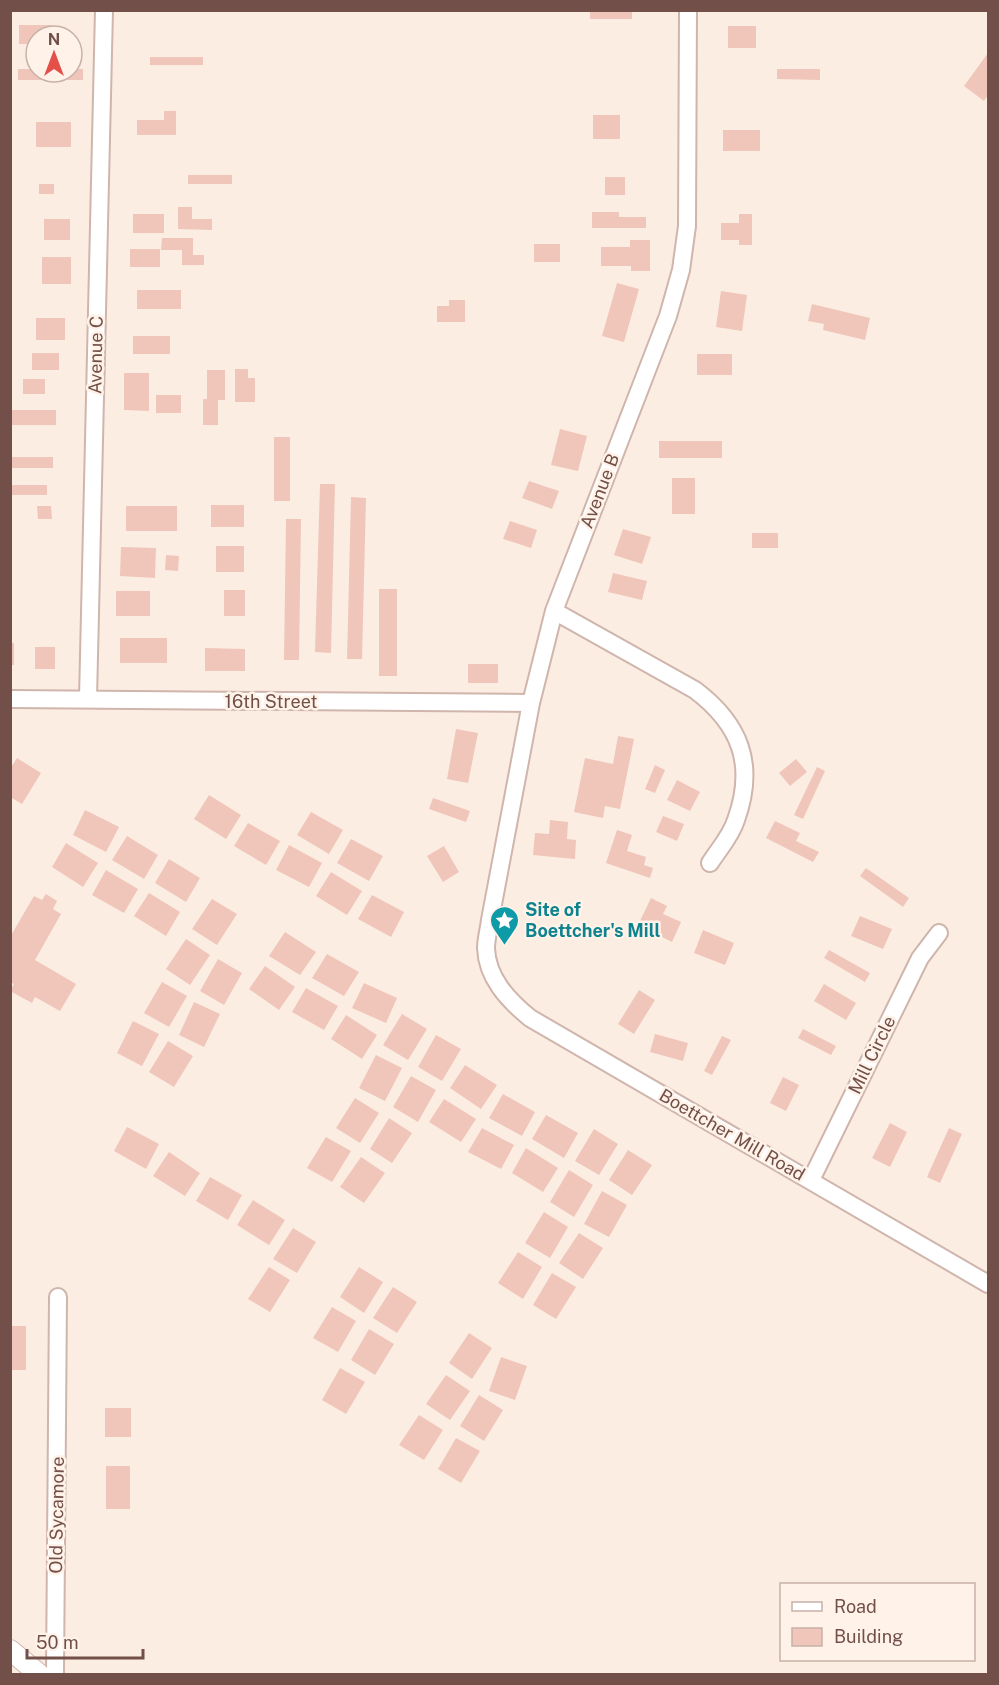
<svg xmlns="http://www.w3.org/2000/svg" width="999" height="1685" font-family="'Public Sans',sans-serif">
	<style>
		.building { fill: #f0c6ba }
		.lines { fill: none; stroke-linecap: round; stroke-linejoin: round }
		.minor-casing { stroke: #cfb5ac; stroke-width: 20 }
		.tertiary-casing { stroke: #cfb5ac; stroke-width: 22 }
		.minor { stroke: #fff; stroke-width: 16 }
		.tertiary { stroke: #fff; stroke-width: 20 }
		.labels { text-anchor: middle; stroke-width: 5; stroke-linejoin: round; paint-order: stroke }
		.street-label { font-size: 18px; fill: #725049; stroke: #fff2e8 }
		.culture-label { font-size: 18px; font-weight: bold; fill: #0d838f; stroke: #fff2e8; text-anchor: start }
	</style>
	<rect width="100%" height="100%" fill="#fcede2"/>
	<!-- building -->
	<path class="building" d="M590 10H632V19H590Z
		M19 25H52V36H36V44H19Z
		M728 26H756V48H728Z
		M988 53V95L984 101 964 86Z
		M150 57H203V65H150Z
		M18 69H36V72H72V69H83V80H18Z
		M777 69H820V80L777 79Z
		M164 111H176V135H137V120H164Z
		M593 115H620V139H593Z
		M36 122H71V147H36Z
		M723 130H760V151H723Z
		M188 175H232V184H188Z
		M605 177H625V195H605Z
		M39 184H54V194H39Z
		M178 207H192V219H212V230L178 229Z
		M592 212H619V217H646V228H592Z
		M133 214H164V233H133Z
		M739 214H752V245H739V240H721V223H739Z
		M44 219H70V240H44Z
		M162 238H193V255H204V265H182V250H161Z
		M630 240H650V271H631V266H601V247H630Z
		M534 244H560V262H534Z
		M130 249H160V267H130Z
		M42 257H71V284H42Z
		M617 283 639 289 624 342 602 336Z
		M137 290H181V309H137Z
		M721 291 747 295 742 331 716 327Z
		M449 300H465V322H437V306H449Z
		M812 304 870 318 865 340 823 330 824 324 808 321Z
		M36 318H65V340H36Z
		M133 336H170V354H133Z
		M32 353H59V370H32Z
		M697 354H732V375H697Z
		M235 369H248V378H255V402H235Z
		M207 370H225V400H218V425H203V399H207Z
		M124 373H149V411L124 410Z
		M23 379H45V394H23Z
		M156 395H181V413H156Z
		M10 410H56V425H10Z
		M560 429 587 436 578 471 551 465Z
		M274 437H290V501H274Z
		M659 441H722V458H659Z
		M10 457H53V468H10Z
		M672 478H695V514H672Z
		M529 481 559 491 552 509 522 498Z
		M320 484H335L331 653 315 652Z
		M10 485H47V495H10Z
		M351 497 366 498 362 659H347Z
		M211 505H244V527H211Z
		M37 506H51L52 519H38Z
		M126 506H177V531H126Z
		M286 519H301L299 660H284Z
		M510 521 537 530 531 548 503 539Z
		M623 529 651 537 642 564 614 555Z
		M752 533H778V548H752Z
		M216 546H244V572H216Z
		M121 547 156 548 155 578 120 576Z
		M166 555 179 556 178 571 165 570Z
		M613 573 647 581 642 600 608 592Z
		M379 589H397V676H379Z
		M224 590H245V616H224Z
		M116 591H150V616H116Z
		M120 638H167V663H120Z
		M10 643H14V665H10Z
		M35 647H55V669H35Z
		M205 648 245 649V671H205Z
		M468 664H498V683H468Z
		M456 729 478 733 468 783 447 779Z
		M618 736 634 739 620 809 605 806 603 818 574 812 585 758 613 764Z
		M17 758 41 773 22 804 10 797V769Z
		M796 759 807 772 790 786 779 773Z
		M655 765 665 770 655 793 645 789Z
		M817 767 825 771 803 819 794 815Z
		M677 780 700 792 690 811 667 800Z
		M209 795 241 815 226 839 194 819Z
		M433 798 470 811 466 822 429 809Z
		M85 810 119 827 106 852 73 835Z
		M311 812 343 830 329 854 297 835Z
		M663 816 684 824 677 841 656 832Z
		M550 820 568 822 567 839 576 840 575 859 533 855 535 833 549 834Z
		M775 821 800 833 796 841 819 852 813 862 766 838Z
		M248 823 280 841 266 865 234 846Z
		M617 830 632 835 627 851 646 857 644 865 653 868 650 878 606 863Z
		M127 836 158 855 144 879 112 860Z
		M351 839 383 856 369 881 337 863Z
		M66 843 98 863 83 887 52 867Z
		M289 845 322 863 309 887 276 870Z
		M444 846 459 872 443 882 427 856Z
		M169 859 200 878 186 902 155 883Z
		M866 868 909 898 903 907 860 876Z
		M106 870 138 889 124 913 92 895Z
		M331 872 362 891 347 915 316 896Z
		M149 893 180 912 166 936 134 916Z
		M46 894 57 901 53 909 61 914 35 960 76 984 60 1011 35 997 32 1003 10 991 14 984 10 982V937L34 896 42 900Z
		M372 895 404 912 391 937 358 919Z
		M651 898 667 906 663 914 681 922 672 942 638 925Z
		M212 899 237 914 217 945 192 929Z
		M860 916 892 929 883 949 851 936Z
		M703 930 734 943 725 965 694 953Z
		M285 932 316 952 300 975 269 956Z
		M186 939 210 955 190 985 166 969Z
		M829 950 870 973 865 982 824 958Z
		M327 954 359 972 344 996 312 978Z
		M218 959 242 973 224 1005 200 991Z
		M265 966 295 987 279 1010 249 989Z
		M162 982 187 996 169 1027 144 1013Z
		M364 983 397 998 386 1023 352 1008Z
		M824 984 856 1003 846 1020 814 1001Z
		M306 988 338 1006 324 1030 292 1012Z
		M639 990 655 1000 634 1034 618 1024Z
		M194 1002 220 1014 204 1047 179 1035Z
		M402 1014 427 1029 408 1060 383 1045Z
		M346 1015 377 1035 362 1059 331 1039Z
		M133 1021 159 1034 142 1066 117 1053Z
		M803 1029 836 1046 831 1055 798 1038Z
		M655 1034 688 1043 683 1061 650 1052Z
		M436 1035 461 1049 442 1081 418 1067Z
		M722 1036 731 1040 712 1075 704 1071Z
		M168 1041 193 1056 174 1087 149 1072Z
		M376 1055 402 1068 385 1101 359 1088Z
		M465 1065 497 1085 481 1109 450 1088Z
		M411 1076 436 1090 418 1122 393 1107Z
		M783 1077 799 1085 786 1111 770 1103Z
		M503 1094 535 1112 522 1136 489 1118Z
		M355 1098 379 1113 360 1143 336 1128Z
		M444 1099 476 1119 461 1142 429 1122Z
		M546 1115 578 1133 564 1158 532 1139Z
		M389 1118 412 1133 392 1163 370 1149Z
		M890 1123 907 1132 890 1167 872 1158Z
		M127 1127 159 1144 146 1169 114 1151Z
		M482 1128 514 1145 501 1169 468 1152Z
		M949 1128 962 1134 940 1183 927 1177Z
		M594 1129 618 1144 599 1175 575 1161Z
		M326 1137 351 1151 332 1182 307 1168Z
		M526 1148 558 1168 543 1192 512 1173Z
		M628 1150 652 1165 632 1195 609 1180Z
		M169 1152 200 1173 185 1196 153 1176Z
		M361 1157 385 1173 364 1203 340 1187Z
		M569 1170 593 1185 574 1217 550 1202Z
		M210 1177 242 1195 228 1220 196 1201Z
		M602 1191 627 1205 609 1237 584 1224Z
		M253 1200 285 1220 269 1245 237 1225Z
		M544 1212 568 1227 550 1258 525 1243Z
		M293 1228 316 1242 297 1273 273 1259Z
		M579 1233 603 1248 583 1279 559 1263Z
		M518 1252 542 1267 523 1299 498 1283Z
		M269 1267 290 1280 270 1312 248 1299Z
		M359 1267 383 1282 364 1313 340 1297Z
		M552 1273 576 1287 556 1319 533 1305Z
		M393 1287 417 1302 397 1333 373 1318Z
		M332 1307 356 1321 338 1352 313 1338Z
		M10 1326H26V1370H10Z
		M369 1329 394 1344 375 1375 351 1360Z
		M469 1333 492 1348 472 1379 449 1363Z
		M501 1357 527 1366 515 1400 489 1391Z
		M340 1368 365 1382 346 1414 322 1400Z
		M446 1375 470 1391 450 1420 426 1404Z
		M479 1395 503 1410 484 1441 460 1426Z
		M105 1408H131V1437H105Z
		M419 1415 443 1430 424 1460 399 1445Z
		M456 1438 480 1451 461 1483 438 1469Z
		M106 1466H130V1509H106Z"/>
	<g class="lines">
		<defs>
			<path id="minor" d="M688 10 687 226 681 270 668 316 554 611 531 703 490 920C489 929 486 939 486 948 487 978 508 1000 530 1018L988 1284
				M554 611 695 690C740 724 756 764 736 820 731 836 719 849 710 863
				M10 699 531 703
				M88 699 104 10
				M811 1180 920 958 939 933
				M55 1674 58 1297"/>
			<path id="tertiary" d="M10 1650 39 1674"/>
		</defs>
		<!-- minor casing -->
		<use href="#minor" class="minor-casing"/>
		<!-- tertiary casing -->
		<use href="#tertiary" class="tertiary-casing"/>
		<!-- minor -->
		<use href="#minor" class="minor"/>
		<!-- tertiary -->
		<use href="#tertiary" class="tertiary"/>
	</g>
	<!-- icons -->
	<defs>
		<symbol id="sight-pin" viewBox="-11 -11 22 30"><path d="M0 17L-7.5 6A9.5 9.5 0 1 1 7.5 6Z" fill="#0f9aa8" stroke="#fff2e8"/><path d="M0-6L1.8-2.2L6-1.7L2.9 1.2L3.7 5.4L0 3.3L-3.7 5.4L-2.9 1.2L-6-1.7L-1.8-2.2Z" fill="#fff"/></symbol>
	</defs>
	<g fill-rule="evenodd">
		<use href="#sight-pin" x="488" y="904" width="33" height="45"/>
	</g>
	<g class="labels">
		<!-- street labels -->
		<g class="street-label">
			<text transform="translate(96 355) rotate(-89)" y="6">Avenue C</text>
			<text transform="translate(600 491) rotate(-69)" y="6">Avenue B</text>
			<text x="271" y="708">16th Street</text>
			<text transform="translate(872 1055) rotate(-64)" y="6">Mill Circle</text>
			<text transform="translate(732 1135) rotate(30)" y="6">Boettcher Mill Road</text>
			<text transform="translate(57 1515) rotate(-89)" y="6">Old Sycamore</text>
		</g>
		<!-- culture labels -->
		<g class="culture-label">
			<text x="525" y="916">Site of<tspan x="525" dy="21">Boettcher's Mill</tspan></text>
		</g>
	</g>
	<!-- border -->
	<rect width="999" height="1685" fill="none" stroke="#725049" stroke-width="24"/>
	<!-- legend -->
	<rect x="780" y="1583" width="195" height="78" fill="#fff2e8" stroke="#c7b1a8" stroke-width="1.5"/>
	<rect x="792" y="1602" width="30" height="9" fill="#ffffff" stroke="#c7b1a8" stroke-width="1.5"/>
	<text x="834" y="1613" font-size="18" fill="#725049">Road</text>
	<rect x="792" y="1628" width="30" height="18" fill="#f0c6ba" stroke="#c7b1a8" stroke-width="1.5"/>
	<text x="834" y="1643" font-size="18" fill="#725049">Building</text>
	<!-- north arrow -->
	<g transform="translate(54 54)"><circle r="28" fill="#fff2e8" stroke="#c7b1a8" stroke-width="1.5"/>
	<path d="M0-4.5L10 22L0 15L-10 22Z" fill="#e44f48"/>
	<text y="-9" font-size="16" font-weight="bold" text-anchor="middle" fill="#725049">N</text>
	</g>
	<!-- scale -->
	<path d="M27 1649v9h116v-9" fill="none" stroke="#725049" stroke-width="3"/>
	<text x="36" y="1649" font-size="18" fill="#725049" stroke="#fff2e8" stroke-width="4.5" paint-order="stroke">50 m</text>
</svg>
